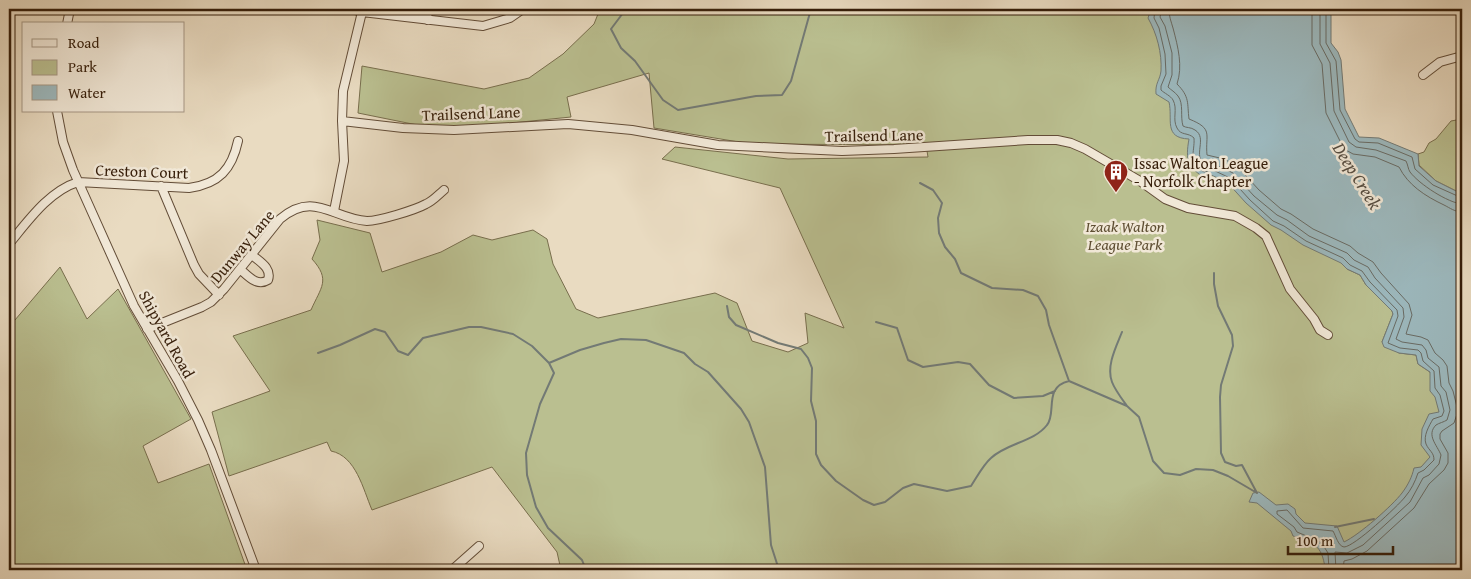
<svg xmlns="http://www.w3.org/2000/svg" width="1471" height="579" font-family="'Gentium Book Plus',serif">
	<style>
		.green { fill: #babf90; stroke: #786e4d }
		.water { fill: #9cb8bd; stroke: #737a75 }
		.lines { fill: none; stroke-linecap: round; stroke-linejoin: round }
		.shore { stroke: #696b64; stroke-width: 1 }
		.stream { stroke: #737a75; stroke-width: 2 }
		.minor-casing { stroke: #634d38; stroke-width: 10 }
		.minor { stroke: #f1e8d7; stroke-width: 8 }
		.labels { text-anchor: middle; stroke-width: 5; stroke-linejoin: round; paint-order: stroke }
		.street-label { font-size: 16px; fill: #361e0a; stroke: #f1e8d7 }
		.poi-label { font-size: 16px; fill: #361e0a; stroke: #f1e8d7; text-anchor: start }
		.park-label { font-size: 16px; font-style: italic; fill: #5e4e32; stroke: #f1e8d7 }
		.water-label { font-size: 18px; font-style: italic; fill: #554c40; stroke: #f1e8d7 }
	</style>
	<rect width="100%" height="100%" fill="#e9dbc1"/>
	<filter id="stains"><feTurbulence type="fractalNoise" baseFrequency=".004" numOctaves="4"/><feColorMatrix values="0 0 0 0 .2 0 0 0 0 .09 0 0 0 0 .02 0 0 0 .5 -.17"/></filter>
	<radialGradient id="worn" r=".72"><stop offset=".6" stop-color="#630" stop-opacity="0"/><stop offset="1" stop-color="#630" stop-opacity=".3"/></radialGradient>
	<!-- green -->
	<path class="green" d="M600 9H1224L1347 269 1360 275 1366 285 1392 311 1393 314 1382 342 1399 353 1416 355 1418 364 1430 372 1454 438 1370 570H561L557 552 492 467 372 510C363 489 356 456 331 451L327 442 229 476 212 412 270 391 233 336 311 310C321 287 331 280 312 259L320 240 317 220 370 233 382 272 441 252 473 235 492 240 533 230 547 239 553 264 576 309 598 318 715 293 737 303 752 341 788 352 808 343 805 313 844 328 780 188 662 159 675 147 788 159 928 157 926 145 751 144 654 128 649 73 567 97 571 117 442 130 358 113 362 66 484 89 529 78 563 54 594 24Z
		M1462 119V194L1436 181 1419 165 1418 154 1424 152 1429 143 1436 139 1451 121Z
		M60 267 87 319 118 289 191 419 143 446 158 483 209 464 247 570H9V327Z"/>
	<!-- water -->
	<path class="water" d="M1151 9H1331V43L1338 52 1341 60 1345 109 1359 137 1379 138 1418 154 1419 166 1436 181 1462 194V570H1321L1325 568C1322 545 1313 542 1293 536L1291 531 1257 503 1249 502 1253 493 1259 492 1276 505 1288 504 1295 509 1296 514 1305 523 1337 526 1344 542C1359 535 1392 506 1402 493 1408 485 1412 477 1414 468L1421 467 1430 457 1421 445 1422 429 1429 414 1439 412 1435 397 1430 391V372L1418 364 1416 355 1399 353 1384 347 1382 342 1393 314 1392 311 1366 285 1360 275 1347 269 1341 263 1303 245 1281 230 1271 225 1246 203 1227 182 1211 175 1206 179C1188 167 1185 161 1189 139 1163 138 1173 119 1169 102L1156 94C1155 83 1160 80 1161 71 1162 53 1157 34 1148 18Z"/>
	<g class="lines">
		<!-- shore -->
		<path class="shore" d="M1155 9 1154 18 1159 28 1165 54 1166 74 1161 86V90C1164 93 1171 96 1173 100 1178 109 1172 119 1177 128 1181 136 1188 132 1194 138 1195 153 1187 161 1204 172L1213 170 1230 178 1250 200 1273 221 1284 226 1306 241 1343 258 1350 265 1362 271 1370 282 1397 310 1398 316 1388 343 1400 348 1418 350 1421 353 1423 361 1434 371 1435 388 1440 395 1444 411 1442 416 1433 419C1429 426 1423 436 1426 444 1429 451 1434 452 1434 460L1424 470 1418 473C1415 482 1411 490 1405 497 1398 506 1354 547 1344 547 1338 546 1336 536 1333 531L1303 528 1287 510 1277 511V514L1294 527 1297 532 1321 542 1328 553 1329 570
			M1162 9 1160 17 1165 26 1172 53V75L1168 87C1171 90 1175 92 1178 96 1184 104 1180 116 1183 126 1186 128 1191 127 1195 130 1208 138 1192 156 1205 165L1214 164 1233 173 1254 196 1277 215 1287 220 1309 236 1347 253 1354 260 1368 267 1375 278 1403 308 1404 317 1396 339 1402 342 1422 345 1426 350 1428 358 1439 367 1441 386 1446 392 1450 410 1447 420C1444 422 1439 423 1436 425 1426 435 1437 445 1441 455L1439 464 1429 475 1423 478 1410 502 1363 545 1347 553 1335 552 1336 570
			M1169 9C1169 17 1171 21 1173 28 1178 47 1183 66 1177 84 1190 97 1187 103 1189 119 1214 129 1205 134 1207 155L1224 159 1237 166 1259 190 1281 209 1291 214 1313 229 1350 246 1358 253 1373 262 1381 273 1409 304 1412 315 1406 334 1421 337 1428 340 1435 353 1443 360 1447 366 1449 383 1453 391 1458 411 1454 423 1442 431 1440 434V439L1448 453V463L1444 470 1429 484 1414 508 1367 551 1352 559 1344 561 1343 570
			M1312 9V45L1322 64 1326 113 1342 145 1346 150 1353 154 1375 157 1399 167C1408 185 1425 196 1444 205 1450 208 1455 212 1462 212
			M1320 9V44L1330 63 1334 111 1349 142 1356 147 1376 150 1406 161C1408 165 1408 169 1410 172 1419 184 1448 203 1462 204
			M1326 9V43L1336 61 1340 110 1355 139 1359 142 1378 143 1412 157 1415 169 1433 185 1462 198"/>
		<!-- stream -->
		<path class="stream" d="M626 9 611 29 621 48 635 61 663 100 678 110 756 96 782 95 791 81 811 9
			M920 183 933 190 942 203 938 218 939 233 945 247 955 259 961 273 992 288 1023 290 1038 296 1046 310 1049 325 1069 381 1127 406 1139 417 1153 461 1164 473 1180 475 1196 469 1213 470 1228 476 1257 493
			M1214 273V284L1218 306 1232 335 1233 346 1221 385 1220 397 1221 453 1225 462 1236 466 1242 465 1257 493
			M727 306 729 317 736 325 778 343 801 349 808 358 812 368 811 401 816 421V454L821 465 836 481 863 500 874 505 885 502 903 488 914 484 947 491 971 486C977 477 983 465 991 458 1007 443 1034 442 1047 425 1057 413 1043 387 1069 381
			M876 322 897 328 908 360 923 367 958 362 970 364 989 385 1014 398 1043 396 1055 391
			M1122 332C1116 347 1106 366 1112 382 1115 390 1122 399 1127 406
			M318 353 340 345 375 329 385 332 398 351 408 355 423 338 469 327H481L513 334 532 346 549 363 554 373 540 404 526 453 527 475 536 507 548 528 582 560 586 570
			M549 363 580 350 604 343 621 339 646 340 684 353 695 364 708 372 741 409 749 422 765 467 771 545 779 570
			M1335 527 1374 519
			M916 568 921 570"/>
		<defs>
			<path id="minor" d="M351 9 362 12 483 26 510 18 523 9
				M427 20 428 9
				M67 24 70 9
				M1423 75 1440 62 1462 56
				M57 111 63 142 73 170 134 306 178 381 198 420 211 450 256 570
				M342 121 403 128 454 130 568 124 632 130 718 145 842 151 894 149 1028 140H1057L1071 143 1085 149 1140 181 1165 199 1188 208 1235 216 1256 228 1266 236 1290 289 1314 319 1320 330 1328 335
				M161 186 194 265 199 274 219 295
				M334 211 344 161 342 121 343 91 362 12
				M9 244C28 221 49 191 78 182L189 188C219 184 232 169 238 141
				M240 269C248 276 257 287 268 280 272 268 260 262 252 255
				M147 329 202 307 211 302 224 289 280 219C314 190 333 219 367 221 379 221 415 210 426 204 433 201 438 195 444 190
				M452 570 479 546"/>
		</defs>
		<!-- minor casing -->
		<use href="#minor" class="minor-casing"/>
		<!-- minor -->
		<use href="#minor" class="minor"/>
	</g>
	<!-- icons -->
	<defs>
		<symbol id="building-pin" viewBox="-11 -11 22 30"><path d="M0 17L-7.5 6A9.5 9.5 0 1 1 7.5 6Z" fill="#8f2418" stroke="#f1e8d7"/><path d="M-4-6H4V6H1V3H-1V6H-4ZM-2.5-4.3h1.7v1.8h-1.7ZM.8-4.3h1.7v1.8H.8ZM-2.5-1h1.7V.8h-1.7ZM.8-1h1.7V.8H.8Z" fill="#fff"/></symbol>
	</defs>
	<g fill-rule="evenodd">
		<use href="#building-pin" x="1102" y="158" width="28" height="38"/>
	</g>
	<g class="labels">
		<!-- street labels -->
		<g class="street-label">
			<text transform="translate(471 113) rotate(-2)" y="6">Trailsend Lane</text>
			<text transform="translate(874 135) rotate(-1)" y="6">Trailsend Lane</text>
			<text transform="translate(142 171) rotate(2)" y="6">Creston Court</text>
			<text transform="translate(242 246) rotate(-50)" y="6">Dunway Lane</text>
			<text transform="translate(167 334) rotate(61)" y="6">Shipyard Road</text>
		</g>
		<!-- poi labels -->
		<g class="poi-label">
			<text x="1134" y="169">Issac Walton League<tspan x="1134" dy="18">- Norfolk Chapter</tspan></text>
		</g>
		<!-- park labels -->
		<g class="park-label">
			<text x="1125" y="232">Izaak Walton<tspan x="1125" dy="18">League Park</tspan></text>
		</g>
		<!-- water labels -->
		<g class="water-label">
			<text transform="translate(1357 176) rotate(58)" y="6">Deep Creek</text>
		</g>
	</g>
	<!-- margin -->
	<rect width="1471" height="579" fill="none" stroke="#e9dbc1" stroke-width="30"/>
	<rect x="10" y="10" width="1451" height="559" fill="none" stroke="#361e0a" stroke-width="2.5"/>
	<rect x="15" y="15" width="1441" height="549" fill="none" stroke="#361e0a"/>
	<!-- legend -->
	<rect x="22" y="22" width="162" height="90" fill="#f1e8d7" stroke="#a69785"/>
	<rect x="32" y="39" width="25" height="8" fill="#f1e8d7" stroke="#a69785"/>
	<text x="68" y="48" font-size="15" fill="#361e0a">Road</text>
	<rect x="32" y="60" width="25" height="15" fill="#babf90" stroke="#a69785"/>
	<text x="68" y="72" font-size="15" fill="#361e0a">Park</text>
	<rect x="32" y="85" width="25" height="15" fill="#9cb8bd" stroke="#a69785"/>
	<text x="68" y="98" font-size="15" fill="#361e0a">Water</text>
	<!-- scale -->
	<path d="M1288 546v8h105v-8" fill="none" stroke="#361e0a" stroke-width="2.5"/>
	<text x="1296" y="546" font-size="15" fill="#361e0a" stroke="#f1e8d7" stroke-width="4" paint-order="stroke">100 m</text>
	<rect width="100%" height="100%" filter="url(#stains)"/>
	<rect width="100%" height="100%" fill="url(#worn)"/>
</svg>
